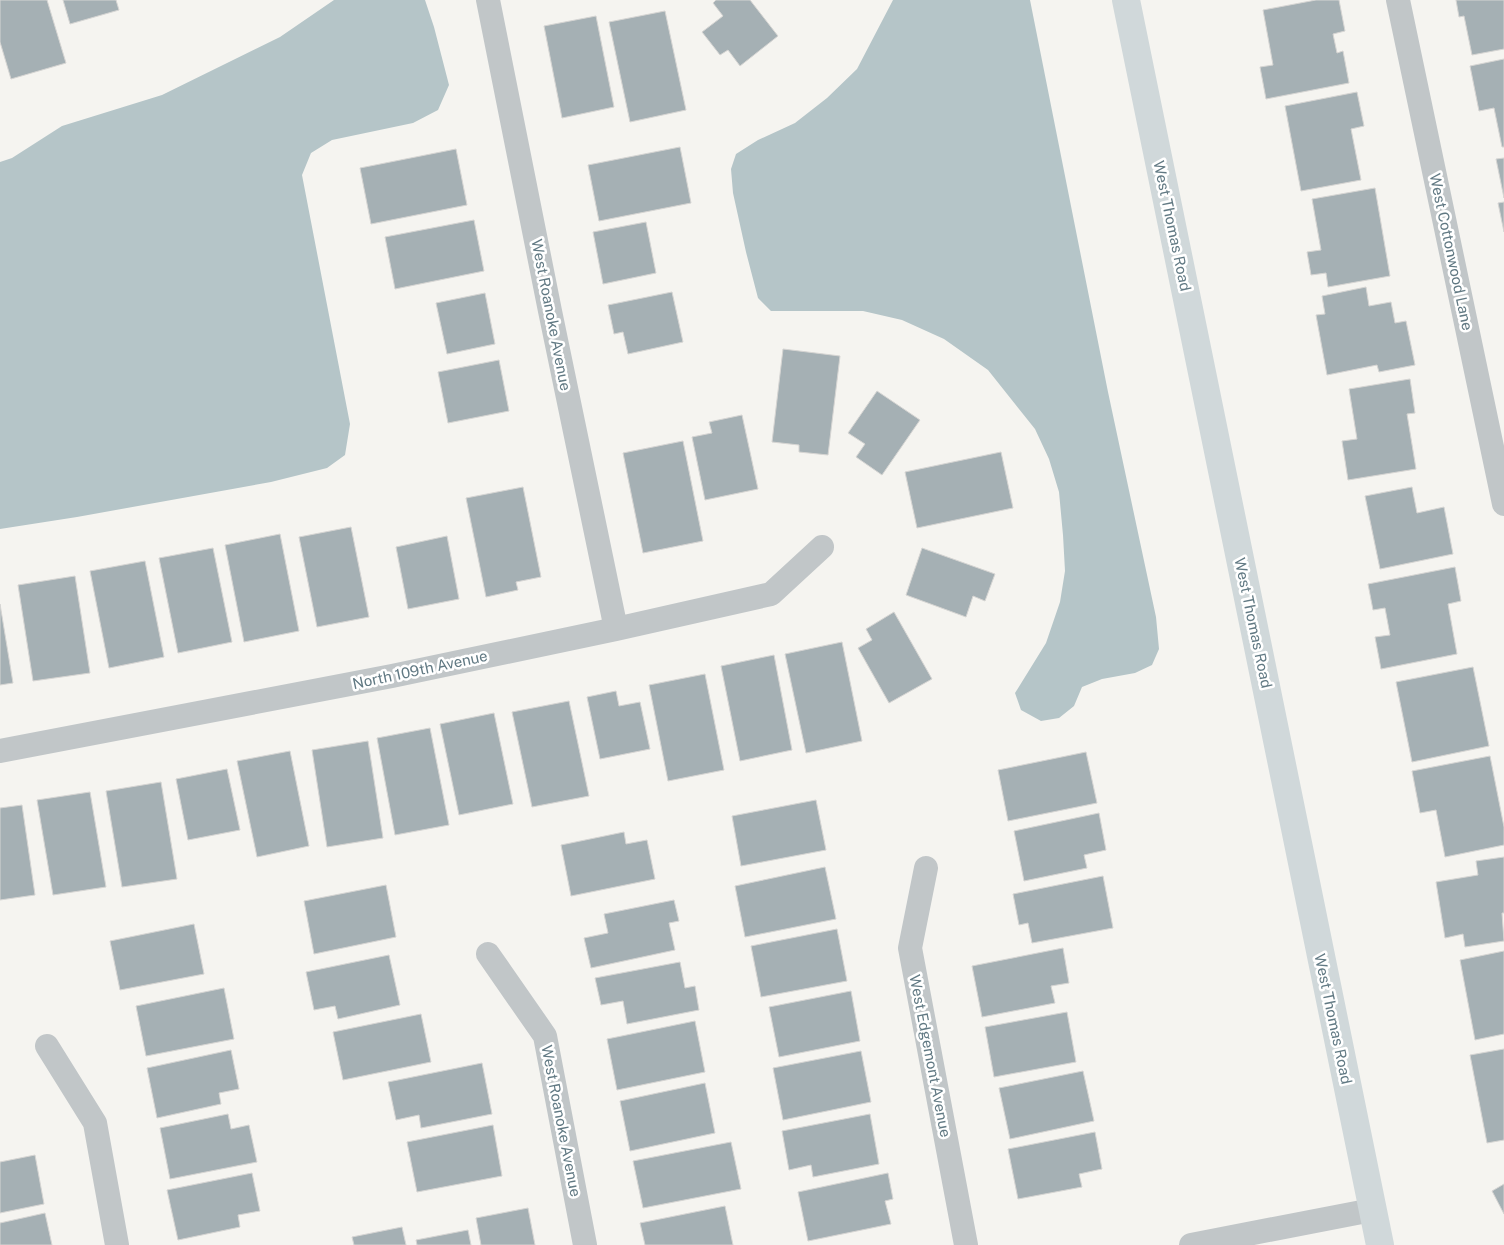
<svg xmlns="http://www.w3.org/2000/svg" width="1504" height="1245" font-family="'Public Sans',sans-serif">
	<style>
		.water { fill: #b5c5c8 }
		.building { fill: #a5b0b4; stroke: #d6d5d3 }
		.lines { fill: none; stroke-linecap: round; stroke-linejoin: round }
		.street { stroke: #c1c6c8; stroke-width: 24 }
		.secondary { stroke: #d0d8da; stroke-width: 28 }
		.labels { text-anchor: middle; stroke-width: 5; stroke-linejoin: round; paint-order: stroke }
		.street-label { font-size: 15px; fill: #617983; stroke: #fff }
	</style>
	<rect width="100%" height="100%" fill="#f5f4f0"/>
	<!-- water -->
	<path class="water" d="M334 0H425L434 27 449 85 438 110 413 123 332 140 311 153 302 175 350 424 345 455 327 468 271 482 77 517 0 529V162L12 158 62 126 162 95 280 37Z
		M893 0H1030L1108 392 1156 617 1159 649 1152 665 1135 673 1102 679 1082 687 1074 706 1059 718 1041 721 1021 710 1015 693 1046 643 1060 602 1065 571 1063 535 1059 492 1049 459 1035 429 988 370 944 339 902 320 863 311H771L758 298 746 252 733 193 731 169 736 154 758 140 795 123 827 98 857 69Z"/>
	<!-- building -->
	<path class="building" d="M0 0H47L66 63 11 79 0 42Z
		M63 0H116L119 10 70 24Z
		M716 0H750L778 36 740 66 728 50 720 55 702 32 723 16 713 3Z
		M1316 0H1339L1345 31 1333 34 1337 53 1343 51 1349 83 1266 99 1260 67 1273 65 1263 10Z
		M1456 0H1504V49L1472 55 1464 16 1459 17Z
		M665 11 686 110 630 122 609 22Z
		M596 16 614 107 562 118 544 26Z
		M1504 59V147H1502L1494 108 1479 111 1470 66Z
		M1357 92 1364 126 1351 129 1361 180 1301 191 1285 106Z
		M680 147 691 203 599 221 588 165Z
		M456 149 467 205 371 224 360 168Z
		M1504 158V198L1496 159Z
		M1375 188 1390 276 1328 287 1326 273 1311 275 1307 252 1321 250 1312 199Z
		M1504 202V232L1498 203Z
		M474 220 484 271 395 289 385 237Z
		M646 222 656 273 603 284 593 232Z
		M1366 287 1369 306 1391 302 1395 323 1406 321 1415 365 1379 372 1377 365 1327 375 1316 315 1325 314 1322 296Z
		M672 292 683 342 628 354 623 332 614 334 608 305Z
		M485 293 495 344 447 354 436 303Z
		M783 349 840 356 828 455 799 452V445L772 442Z
		M499 360 509 411 448 423 438 372Z
		M1410 379 1415 413 1407 414 1416 469 1348 480 1342 441 1357 439 1349 389Z
		M877 391 920 420 882 475 856 457 865 444 848 433Z
		M742 415 758 489 705 500 692 437 712 433 709 422Z
		M683 441 703 541 643 553 623 453Z
		M1001 452 1013 508 917 528 905 472Z
		M523 487 541 577 516 582 518 590 486 597 466 498Z
		M1412 487 1417 513 1444 507 1453 554 1380 569 1365 496Z
		M351 527 369 617 317 627 299 537Z
		M280 534 299 631 244 642 225 545Z
		M447 536 459 599 408 609 396 547Z
		M213 548 232 642 178 653 159 558Z
		M922 548 995 574 985 601 973 596 966 617 906 595Z
		M145 561 164 657 109 668 90 571Z
		M1455 567 1461 601 1448 604 1457 654 1381 669 1375 637 1390 635 1385 608 1373 610 1368 584Z
		M75 576 90 673 33 681 18 585Z
		M0 604 13 683 0 685Z
		M894 612 932 679 889 703 858 648 872 640 866 629Z
		M842 642 862 741 806 753 785 654Z
		M774 655 792 750 740 761 721 666Z
		M1473 667 1489 746 1412 762 1396 682Z
		M705 674 724 770 668 781 649 685Z
		M616 691 619 706 640 702 650 749 600 759 587 697Z
		M569 701 589 796 532 807 512 712Z
		M494 713 513 804 459 815 440 724Z
		M430 728 449 825 395 835 377 738Z
		M368 741 383 838 327 847 312 750Z
		M290 751 309 846 257 857 237 761Z
		M1086 752 1097 803 1008 821 998 770Z
		M1490 756 1504 827V845L1445 857 1436 810 1420 813 1412 771Z
		M227 769 240 830 188 840 176 779Z
		M161 782 177 879 122 887 106 791Z
		M90 792 106 887 53 895 37 800Z
		M816 800 826 850 741 866 732 816Z
		M22 805 35 895 0 900V808Z
		M1099 813 1106 850 1084 855 1087 868 1024 881 1014 831Z
		M624 832 626 844 647 840 655 879 571 896 561 845Z
		M1504 857V913H1502L1504 941 1465 947 1463 934 1445 938 1436 882 1478 875 1476 861Z
		M825 867 836 919 745 937 735 886Z
		M1103 876 1113 928 1032 943 1028 923 1019 925 1013 894Z
		M386 885 396 937 314 954 304 901Z
		M674 900 679 921 669 923 675 950 591 968 584 938 608 933 604 914Z
		M194 924 204 974 120 990 110 941Z
		M837 929 847 981 761 997 751 946Z
		M1063 948 1069 983 1051 986 1055 1003 982 1017 972 966Z
		M1504 951V1034L1475 1040 1460 960Z
		M389 955 400 1005 338 1019 335 1006 314 1010 306 972Z
		M680 962 685 988 695 986 699 1010 627 1024 623 1001 601 1005 595 978Z
		M224 988 234 1039 146 1056 136 1006Z
		M851 991 860 1041 779 1057 769 1007Z
		M1067 1012 1076 1062 994 1077 985 1027Z
		M421 1014 431 1062 343 1080 333 1032Z
		M695 1021 705 1072 617 1090 607 1039Z
		M1504 1049V1140L1487 1143 1470 1055Z
		M231 1050 239 1089 219 1093 221 1104 157 1118 147 1068Z
		M861 1051 871 1102 783 1120 773 1068Z
		M482 1063 492 1114 421 1128 419 1115 396 1120 388 1082Z
		M1083 1071 1094 1121 1010 1139 999 1088Z
		M705 1083 715 1133 630 1151 620 1101Z
		M228 1114 231 1129 249 1125 257 1162 170 1179 160 1128Z
		M870 1114 879 1164 813 1177 811 1165 789 1170 782 1131Z
		M493 1125 502 1176 417 1192 407 1142Z
		M1095 1132 1102 1169 1079 1174 1082 1187 1018 1199 1008 1149Z
		M731 1142 741 1189 643 1208 633 1161Z
		M35 1155 44 1204 0 1213V1162Z
		M252 1173 260 1211 238 1215 240 1227 178 1240 167 1190Z
		M888 1173 893 1199 885 1201 891 1224 808 1241 798 1192Z
		M1504 1184V1214L1492 1191Z
		M725 1206 733 1245H645L640 1223Z
		M528 1208 535 1245H481L476 1218Z
		M45 1213 52 1245H0V1223Z
		M402 1227 406 1245H354L352 1237Z
		M468 1230 471 1245H417L416 1240Z"/>
	<g class="lines">
		<!-- street -->
		<path class="street" d="M488 0 550 311 616 629
			M1398 0 1504 504
			M0 751 392 676 616 629 771 594 822 547
			M926 868 910 948 966 1245
			M488 954 545 1036 585 1245
			M47 1046 95 1123 117 1245
			M1191 1245 1372 1210"/>
		<!-- secondary -->
		<path class="secondary" d="M1126 0 1380 1245"/>
	</g>
	<g class="labels">
		<!-- street labels -->
		<g class="street-label">
			<text transform="translate(1172 226) rotate(78)" y="5">West Thomas Road</text>
			<text transform="translate(1451 252) rotate(78)" y="5">West Cottonwood Lane</text>
			<text transform="translate(551 315) rotate(79)" y="5">West Roanoke Avenue</text>
			<text transform="translate(1253 623) rotate(78)" y="5">West Thomas Road</text>
			<text transform="translate(420 670) rotate(-12)" y="5">North 109th Avenue</text>
			<text transform="translate(1333 1019) rotate(78)" y="5">West Thomas Road</text>
			<text transform="translate(930 1056) rotate(79)" y="5">West Edgemont Avenue</text>
			<text transform="translate(561 1121) rotate(79)" y="5">West Roanoke Avenue</text>
		</g>
	</g>
</svg>
